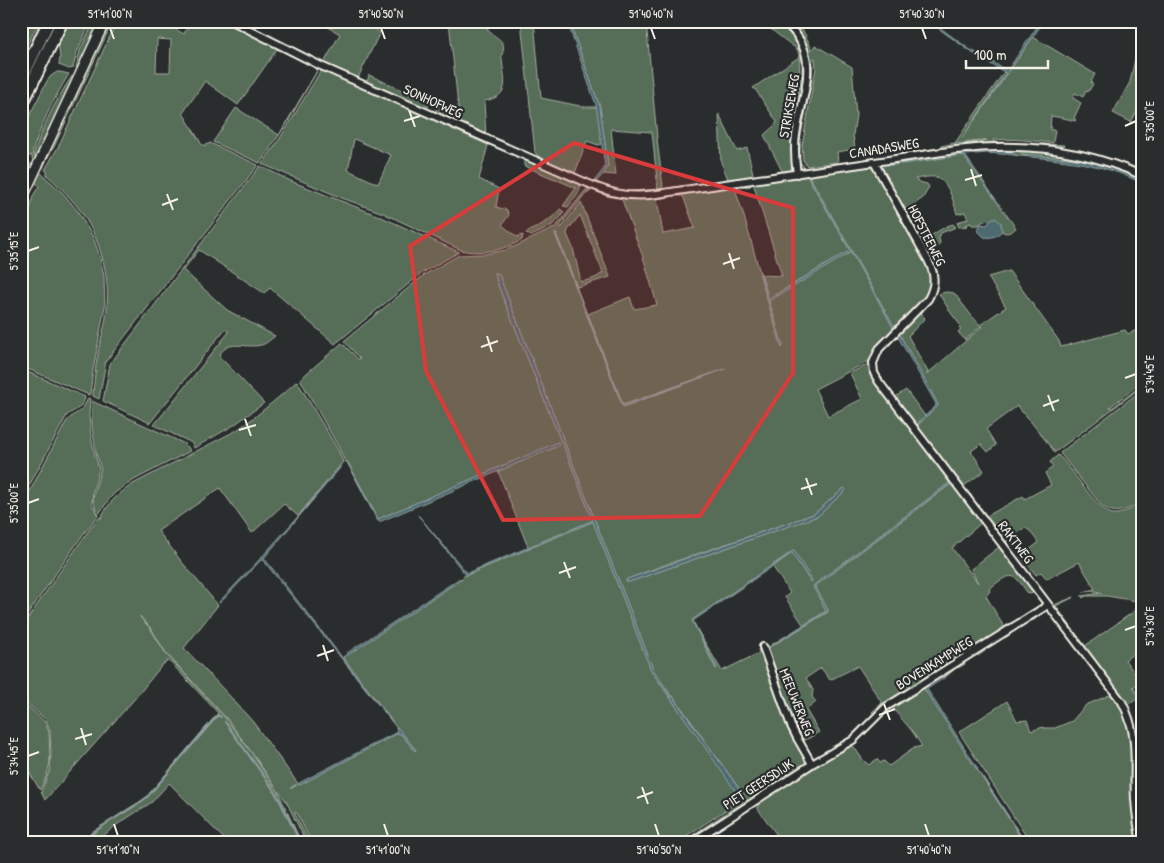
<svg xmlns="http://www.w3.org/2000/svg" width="1164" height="863" font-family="'Patrick Hand',sans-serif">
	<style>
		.green { fill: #566d59; stroke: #a5afa0; fill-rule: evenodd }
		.water { fill: #4d6b71; stroke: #90a1a1 }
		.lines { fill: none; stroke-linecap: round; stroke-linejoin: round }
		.stream { stroke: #90a1a1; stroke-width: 2 }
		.street-casing { stroke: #f4f1e8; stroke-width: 10 }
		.secondary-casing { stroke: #f4f1e8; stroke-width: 12 }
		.highway-casing { stroke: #f4f1e8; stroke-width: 15 }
		.street { stroke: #2a2d2e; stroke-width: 6 }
		.secondary { stroke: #2a2d2e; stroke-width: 9 }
		.highway { stroke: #2a2d2e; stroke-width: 11 }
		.marked { fill: #d93c3b; fill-opacity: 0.2; stroke: #d93c3b; stroke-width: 4; stroke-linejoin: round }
		.ticks { fill: none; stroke: #f4f1e8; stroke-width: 2 }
		.labels { text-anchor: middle; stroke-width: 4.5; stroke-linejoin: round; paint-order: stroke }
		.street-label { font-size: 14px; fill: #f4f1e8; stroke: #2a2d2e }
		.neatline { fill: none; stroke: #f4f1e8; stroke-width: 2 }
		.ticks-label { font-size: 12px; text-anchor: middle; fill: #f4f1e8 }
	</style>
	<rect width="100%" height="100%" fill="#2a2d2e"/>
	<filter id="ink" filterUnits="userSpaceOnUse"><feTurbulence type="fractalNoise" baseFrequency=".02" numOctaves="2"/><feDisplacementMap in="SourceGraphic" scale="10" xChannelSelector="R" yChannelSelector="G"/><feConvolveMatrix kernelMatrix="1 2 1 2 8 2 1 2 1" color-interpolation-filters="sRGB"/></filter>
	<g filter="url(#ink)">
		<!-- green -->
		<path class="green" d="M21 21H39L21 58Z
			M68 21H91L77 52 73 68 69 69 59 65 60 58 58 43Z
			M94 21H102L81 66 76 68 80 50Z
			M109 21H113L54 147 48 156 43 168 40 166Z
			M117 21H175L173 28 184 34 189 24 193 26 195 21H228L242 29V31L245 32 246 31 295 55 296 58 277 49 238 105 205 81 183 113 202 145H206L210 143 258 165 106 361 99 399 93 396C94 382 95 368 98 354 100 342 104 329 106 317 112 275 99 230 71 199 64 190 55 183 47 175V171L45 170 58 147ZM157 39 171 40 170 72H156Z
			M318 21H358L380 32 357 80 289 48V46L324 63 340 34Z
			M449 21H516L514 25 509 26 491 22C478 30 500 36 503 44 505 49 501 54 502 59 504 81 512 96 484 101L486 137 434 114V112H436V105L459 115Z
			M521 21H534L541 98 585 107H597L602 144 598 145 587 141 575 173 572 175 522 152V151L573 172 538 156 535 152Z
			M569 21H646L658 148 663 186 659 192 629 193 632 191 658 189 652 132 611 129 616 175 603 174 608 166 600 107Z
			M760 21H781L797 38 806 61 793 166C788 177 771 176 760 177V175L782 171 764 135 775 125 777 122 755 89 753 88 799 57 800 77 788 140H789L802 74V65L797 48 798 50Z
			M786 21C802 21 806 37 812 50L815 45 852 67 856 115 853 135 855 149 837 152 838 162 807 166 803 160 802 146 816 68 815 58 813 59 812 80 800 140V156L798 157V161H800L801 163 805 168 864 160 865 158H866L867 161 805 170 802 169 799 166 796 147 810 66Z
			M1033 37 1095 74 1091 82 1093 84 1088 92 1086 91 1083 97 1075 93 1073 98 1081 103 1074 118 1076 120 1075 121 1068 119 1051 116 1050 130H1055L1053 143C1034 141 1013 138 993 140L994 142 1064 145 1061 149 961 147 959 145 987 140 955 144 954 146 952 149 903 156 900 152 912 150V152L941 148V146L955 143 1004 72 1006 73 975 120Z
			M1138 45 1143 48V110L1139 108 1131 122 1113 113 1130 82Z
			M302 59 316 66C318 69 317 70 316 73L286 125 260 163 213 142 236 108 279 135 317 71V68L300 60Z
			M324 69 399 104 402 106 405 105 520 156V159L516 157V156L515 155 441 122 443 125 488 145 479 179 499 189 496 207 507 210 509 215 502 225 517 237 523 235 522 240C504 250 481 255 461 250L383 213 342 198 262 164C284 135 301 103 320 72ZM354 139 391 155 378 184 348 170Z
			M57 72H60L69 74C53 100 39 128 31 157L21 149V132L47 81 51 76Z
			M369 75 428 102V109L426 110 363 82 364 81 367 82Z
			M72 76 75 78 36 162 32 159C41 129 55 101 72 76Z
			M719 114 737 151 747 148 754 178 708 185 707 183 728 179 721 162Z
			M1018 148 1085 157 1143 178V180L1110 167 1085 160 1021 154 1020 156 1014 155 1015 154 1012 152 986 151 974 152 899 163 901 164 963 155 1016 228C1011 232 1008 235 1001 231V223C992 220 986 218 978 225H972L971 223 965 225 968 226 959 227 958 225 957 222 968 219 965 212 957 214C954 203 948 179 935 177 929 176 921 178 915 179L919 182 927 184 929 187 923 198 917 202 915 205 917 214V216L910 221 880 169 882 165 884 163 954 152Z
			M21 155 63 193 77 210 93 237 100 257 104 277 105 306 93 370 90 394 89 395 21 366V228L31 206 33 196 39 186 24 172 21 178Z
			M524 158 579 182C584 191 573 200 568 207L563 206 576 188 524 166V161L523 160Z
			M260 166 293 182 379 216 459 252 422 273 335 344 270 288 264 293 199 250 183 270 227 310 275 336C270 340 266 344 261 345 245 349 228 338 219 356L264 403 234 425 194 448 192 443 188 441 154 425 229 332 225 329 150 423 103 401 110 364Z
			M861 166 870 167 878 174 929 265 932 274V282L930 292 924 301 879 347 869 361 815 389 828 416 862 399 850 373 867 365H869L877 381 981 520V523L952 548 978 583 971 569 999 547 1031 588 999 546 997 544H1000L1043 600C1044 608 1036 612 1031 614L1042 606 1040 601 1034 593 1029 594 1027 592C1024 588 1021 583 1017 579 1009 571 996 584 989 589L990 591 986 596 1004 627 1012 622 1013 625 888 704 874 715 872 712 882 703 858 666 830 680 821 668 806 678 813 690 812 697 816 702 806 710 819 732 804 741 795 722H794L804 743H805L803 746 792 724 765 649V645L767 644V646L769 649V647L780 641 828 612V610L815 586 951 484 953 485 914 435 949 482V483L814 585V588L826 611 804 626 785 597 790 593 773 567 792 553 810 581H812L793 551 692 620 716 669 717 668 695 626 722 671 759 653 758 649 762 647 790 728 807 760 806 764 804 767 690 842H682L736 806 737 804H735L677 842H311L297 813 295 812V814L309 842H306L286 801 281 795 257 760 228 720 166 653 152 630 140 616 142 620 150 628 166 654 225 718 251 752 280 796 301 842H227L169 783 152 802 115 826 96 842H82C103 826 123 811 146 798L218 713 171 663 168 661 162 665 138 695 45 800 41 792 50 770 51 752 50 731 46 720 21 698V628L91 527 100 517 102 518 101 517C111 500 117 495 133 484L237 430 256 416 285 392 297 381 338 450 343 462 298 516 284 504 252 533 220 488 158 531 181 561 218 605 184 648 226 692 253 722 299 785 398 733 401 734 415 751 416 750 397 727H396L392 722V721L343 657 460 580 465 575H467L591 522 592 521 528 547 498 471 558 446 559 445 558 443 378 519 350 466 347 461 345 462 339 448 300 379 342 343 358 359H360L344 341 424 275 459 255 485 254 506 250 516 246 554 228 561 221 584 192 589 187 615 196 616 198 607 196 592 190 587 194 590 190 589 189 559 227H562L581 202 610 277 577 287 556 233 555 234 623 407 713 373 623 405 588 314 630 297 634 309 657 305 644 260 621 197 646 198 670 194 671 197 657 199 663 234 695 228 683 196H675V194L750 183 751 186 735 189 743 213 760 273V276L782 348 783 346 769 301 849 253 847 252 768 299 761 275 782 276 754 186V182ZM809 176 883 307 895 329 808 177ZM580 215 603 273 595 278 581 282 573 248 567 234 568 230ZM495 273H497L499 275 654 671 670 694 669 695H668L651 670 564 447 560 439 498 285ZM844 488 846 490 818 516 629 582 626 581 627 579 630 578 656 568 814 514ZM670 696H673L743 794 745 798 744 800 741 799 712 755 670 698Z
			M560 209 564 212C556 225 545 230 531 236L526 233C538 226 551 221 560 209Z
			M953 224 956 227 941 233 939 238 940 243 936 248 928 251 938 273H937L917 236 918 235 922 241 945 227Z
			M1009 271 1059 341 1061 347 1125 330 1128 334 1143 327V381L1110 407 1112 408 1143 384V386L1054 453V451L1024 413H1023L1017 406 986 429 996 445 988 452 981 444 971 451 984 471 964 486 919 428 969 495 970 494 972 496 971 497 976 503 978 504H974L883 385 885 384 895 397 906 390 925 416 917 425H918L938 405 900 335H898V337L891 342V343C885 349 875 357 876 368 877 372 880 377 882 380L881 381C877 375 874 369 875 362 878 348 913 317 925 305L926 307 921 314 925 318 908 336 928 372 926 375 982 327 981 326 965 340 958 332 961 330 959 328 961 326 948 309V308L939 294 946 292 954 293 971 315 980 325 1006 307 988 277Z
			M21 369 85 397C83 407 75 410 67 415L21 501Z
			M1138 393H1140L1143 395V502C1127 509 1114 518 1100 504L1060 453 1061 452Z
			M88 398 90 399 89 415 91 436 94 452 99 469 93 491 92 504 98 516 84 533 21 624V508L66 422C75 411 82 414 88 398Z
			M92 401 185 444 188 447 190 451 134 480 116 492 110 498 98 515 96 510 93 499 94 493 101 469 96 453 92 426Z
			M1058 455C1072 467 1097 512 1113 514 1121 515 1135 507 1143 504V602L1107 596H1086L1083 598 1081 596 1102 593 1096 591 1083 592 1095 589 1079 562 1047 579 1041 572 1036 575 1021 556 1037 544 1038 542 1029 530 1025 528 1006 541 1008 543 1007 544 1011 550H1013L1010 552 979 509 980 507 987 516 1023 496 1025 499 1051 485 1045 473 1053 467 1050 462Z
			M1074 597 1056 606 1085 646 1143 605V656L1137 651 1125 660 1141 682 1133 687 1139 697C1135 701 1130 704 1125 704L1054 609 1056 604Z
			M1028 620 1029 621 1011 633V634L1005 638V636L984 649 985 651 978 656 977 654 964 662 965 664 958 668 957 667 947 676V674L926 686 925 690 1025 842H782L758 809V801L804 771 852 744 863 760 869 765 877 759 880 763 884 761 889 766 914 748 922 746 912 731 891 706Z
			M1112 694 1121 703 1130 726 1140 842H1030L959 732 1007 701 1017 721 1027 720 1031 731 1043 727 1044 728H1055L1072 721 1086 705Z
			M21 700 45 722 49 732 50 763 46 777 40 790 21 759Z
			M1143 739V842L1138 816 1136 744 1140 740Z"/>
		<!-- water -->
		<path class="water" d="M567 21H569L600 107 608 166 605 172 596 182 595 180 603 170 605 166 596 105Z
			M928 21H931L969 49 981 55 1007 71 1041 21H1044L962 138 1006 73 974 54Z
			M986 151 1012 152 1015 154 1014 155 987 153 965 155 999 204 1000 206 963 155 901 164 899 163 943 156Z
			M1021 154 1085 160 1110 167 1143 180V183C1132 179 1121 173 1110 170 1081 161 1050 159 1020 156Z
			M808 176 810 177 883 307 895 328 894 329Z
			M992 218H995L1001 223 1002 230C998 237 991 238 984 237L978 231 980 224 987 225Z
			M555 233 623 405H625L725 369 623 407Z
			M847 252H848V254L769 301 783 346 782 348 760 273H761L769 299Z
			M495 273H497L499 275 654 671 670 695 671 697 672 696 743 794 745 798 744 800 741 799 651 670 564 447 560 439 498 285Z
			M898 335H900L938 404 937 407 917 425 916 424 935 407 936 404 898 337Z
			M914 434 953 485 950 484 815 586V587L828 610V611L771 646V645L826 611 814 588V585L949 483V482Z
			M558 442 559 445 558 446 379 522 377 520 347 462 378 519Z
			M340 466V468L264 558 392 721V722L263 560H261L220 603 219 602 260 559 303 511Z
			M844 488 846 490 818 516 629 582 626 581 627 579 814 514Z
			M418 515 467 573 591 521 592 522 466 575Z
			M793 551H794L812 580 811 582 792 553 693 621 717 668 716 669 692 620Z
			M460 578V580L348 655 347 654V653Z
			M947 673V676L927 689 978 769 977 770 925 690 924 688 926 686Z
			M396 727H397L416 750 415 751 401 734 398 733 300 785 299 784V783L397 732Z"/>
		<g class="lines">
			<!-- stream -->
			<path class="stream" d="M889 165 897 164
				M1033 620 1037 617
				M768 646 769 648
				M225 722 271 786 279 799 300 842
				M981 775 1009 818
				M291 788 296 785
				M1014 826 1024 842
				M82 842 94 831 138 804 147 797 218 715 221 717"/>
			<defs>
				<path id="street" d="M232 21 321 66 587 183C612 194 630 198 657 194L956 150C1020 142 1084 149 1143 176
					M783 21C824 54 802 93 796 135 794 148 795 161 797 174
					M874 162 928 260C935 274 936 285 928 299L879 349 873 363 874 373 879 382 1122 702C1140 736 1133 763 1135 799 1136 813 1138 828 1141 842
					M763 647 791 726 797 738 812 764
					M692 842 812 764 853 740 886 707 1048 605"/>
				<path id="secondary" d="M21 201 105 21"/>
				<path id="highway" d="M21 80 49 21
					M21 106 62 21"/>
			</defs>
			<!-- street casing -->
			<use href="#street" class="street-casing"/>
			<!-- secondary casing -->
			<use href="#secondary" class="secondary-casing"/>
			<!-- highway casing -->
			<use href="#highway" class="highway-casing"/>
			<!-- street -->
			<use href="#street" class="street"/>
			<!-- secondary -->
			<use href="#secondary" class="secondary"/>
			<!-- highway -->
			<use href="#highway" class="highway"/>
		</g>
	</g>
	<!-- marked area -->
	<path class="marked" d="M574 143 793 208V373L700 516 503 520 426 371 410 246Z"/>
	<!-- ticks -->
	<path class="ticks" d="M110 28 114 39M381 28 385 39M651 28 655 39M922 28 926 39M409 110 415 127M404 121 420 116M1125 126 1136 121M971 169 976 186M965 180 982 175M167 194 173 210M162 205 178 199M28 251 39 247M729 253 734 269M723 264 740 258M487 336 492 352M481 347 498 341M1125 378 1136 374M1048 395 1054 411M1043 406 1059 400M245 419 251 436M239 430 256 425M806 478 812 495M801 489 817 484M28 503 39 499M564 562 570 578M559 573 576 567M1125 630 1136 626M323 645 328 661M317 656 334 650M884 704 890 720M879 715 895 709M81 728 86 745M75 739 92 734M28 756 39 752M642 787 648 804M637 798 653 792M114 824 118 836M384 824 388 836M655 824 659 836M925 824 929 836"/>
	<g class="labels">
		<!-- street labels -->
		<g class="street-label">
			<text transform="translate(433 101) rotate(24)" y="5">SONHOFWEG</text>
			<text transform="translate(789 106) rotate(-80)" y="5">STRIKSEWEG</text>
			<text transform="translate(884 148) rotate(-9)" y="5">CANADASWEG</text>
			<text transform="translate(927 235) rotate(63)" y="5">HOFSTEEWEG</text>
			<text transform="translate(1016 542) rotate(53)" y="5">RAKTWEG</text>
			<text transform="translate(934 663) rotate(-32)" y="5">BOVENKAMPWEG</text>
			<text transform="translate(797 702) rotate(68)" y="5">MEEUWERWEG</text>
			<text transform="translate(758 784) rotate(-33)" y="5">PIET GEERSDIJK</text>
		</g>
	</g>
	<!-- margin -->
	<rect width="1164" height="863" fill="none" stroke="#2a2d2e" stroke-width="55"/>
	<!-- scale -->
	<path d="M966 60v8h82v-8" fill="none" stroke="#f4f1e8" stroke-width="2.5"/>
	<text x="974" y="60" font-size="15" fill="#f4f1e8" stroke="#2a2d2e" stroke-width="4" paint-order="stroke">100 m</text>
	<rect x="28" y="28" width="1108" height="808" class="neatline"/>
	<g class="ticks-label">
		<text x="110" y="18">51°41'00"N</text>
		<text x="381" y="18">51°40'50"N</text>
		<text x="651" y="18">51°40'40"N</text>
		<text x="922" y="18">51°40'30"N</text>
		<text transform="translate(1150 121) rotate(-90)" y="4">5°35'00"E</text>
		<text transform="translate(14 251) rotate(-90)" y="4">5°35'15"E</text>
		<text transform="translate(1150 374) rotate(-90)" y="4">5°34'45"E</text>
		<text transform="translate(14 503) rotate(-90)" y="4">5°35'00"E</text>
		<text transform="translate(1150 626) rotate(-90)" y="4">5°34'30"E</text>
		<text transform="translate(14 756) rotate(-90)" y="4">5°34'45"E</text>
		<text x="118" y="854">51°41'10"N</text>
		<text x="388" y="854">51°41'00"N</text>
		<text x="659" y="854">51°40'50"N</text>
		<text x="929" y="854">51°40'40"N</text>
	</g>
</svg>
